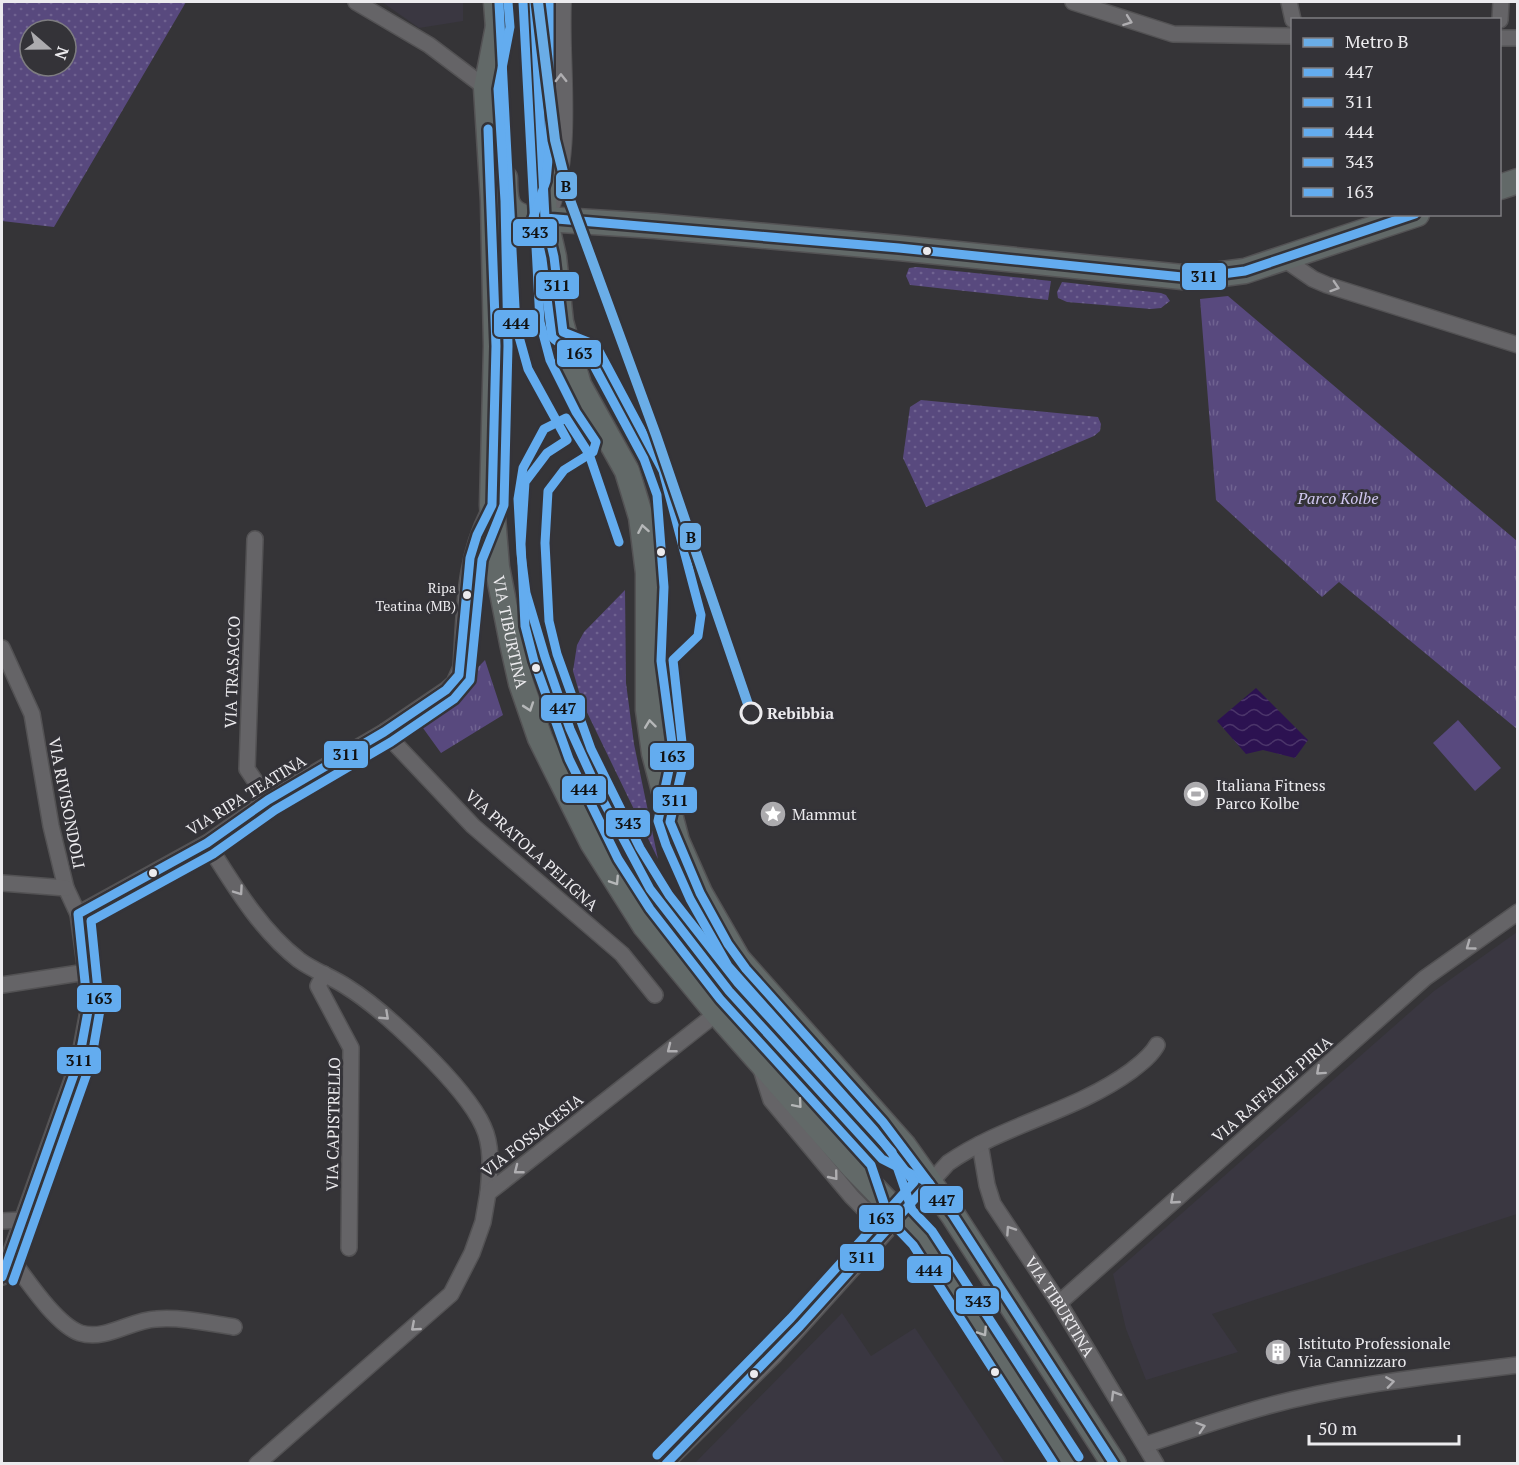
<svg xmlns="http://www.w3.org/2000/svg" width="1519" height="1465" font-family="'PT Serif',serif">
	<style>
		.built { fill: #3a3741 }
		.grass { fill: url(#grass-dots); fill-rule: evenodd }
		.park { fill: url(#park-tufts) }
		.pitch { fill: #58497e }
		.water { fill: url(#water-waves) }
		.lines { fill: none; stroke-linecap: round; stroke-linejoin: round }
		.minor-casing { stroke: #535254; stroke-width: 18 }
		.tertiary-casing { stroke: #535254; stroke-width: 22 }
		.primary-casing { stroke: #535254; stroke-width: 27 }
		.minor { stroke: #656467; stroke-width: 15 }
		.tertiary { stroke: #656467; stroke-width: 20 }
		.primary { stroke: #626968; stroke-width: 24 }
		.bus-1-casing { stroke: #343338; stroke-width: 14 }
		.bus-2-casing { stroke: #343338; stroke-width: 14 }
		.bus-3-casing { stroke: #343338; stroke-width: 14 }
		.bus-4-casing { stroke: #343338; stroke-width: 14 }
		.bus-5-casing { stroke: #343338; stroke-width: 14 }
		.bus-1 { stroke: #63acef; stroke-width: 9 }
		.bus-2 { stroke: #63acef; stroke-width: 9 }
		.bus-3 { stroke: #63acef; stroke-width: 9 }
		.bus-4 { stroke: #63acef; stroke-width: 9 }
		.bus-5 { stroke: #63acef; stroke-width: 9 }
		.metro-1-casing { stroke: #343338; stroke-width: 15 }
		.metro-1 { stroke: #6aade7; stroke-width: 10 }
		.oneway { stroke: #afaeb1 }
		.oneway2 { stroke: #b5b7b8 }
		.bus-dot { fill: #ecebee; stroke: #343338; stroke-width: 2 }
		.stop-dot { fill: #343338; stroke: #ecebee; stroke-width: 3 }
		.labels { text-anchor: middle; stroke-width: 6; stroke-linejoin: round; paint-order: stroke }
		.bus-label { font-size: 14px; fill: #ecebee; stroke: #343338; text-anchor: end }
		.park-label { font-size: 16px; font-style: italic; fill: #d0c7f0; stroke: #343338 }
		.street-label { font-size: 16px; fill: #ecebee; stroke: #343338 }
		.stop-label { font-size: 16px; font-weight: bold; fill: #ecebee; stroke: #343338; text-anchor: start }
		.poi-label { font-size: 16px; fill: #ecebee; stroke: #343338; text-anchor: start }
		.line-badge { stroke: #343338; stroke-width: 2 }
		.pale-badge-label { font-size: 16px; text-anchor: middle; font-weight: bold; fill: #111 }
	</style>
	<defs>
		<pattern id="grass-dots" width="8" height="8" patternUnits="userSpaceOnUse" patternTransform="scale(1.5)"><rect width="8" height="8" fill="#58497e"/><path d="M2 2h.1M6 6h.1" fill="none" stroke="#706391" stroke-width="1.8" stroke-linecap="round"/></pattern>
		<pattern id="park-tufts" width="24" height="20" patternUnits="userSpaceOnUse" patternTransform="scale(1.5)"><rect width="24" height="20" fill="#58497e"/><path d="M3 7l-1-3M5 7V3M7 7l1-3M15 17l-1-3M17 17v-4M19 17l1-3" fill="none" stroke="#706391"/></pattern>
		<pattern id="water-waves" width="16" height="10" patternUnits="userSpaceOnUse" patternTransform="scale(1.5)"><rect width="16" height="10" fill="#2c1251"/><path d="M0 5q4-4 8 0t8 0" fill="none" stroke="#4b356a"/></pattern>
	</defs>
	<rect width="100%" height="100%" fill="#353437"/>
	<!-- built -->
	<path class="built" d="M382 2H463V21L419 28Z
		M1517 932V1214L1212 1314 1238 1352 1146 1380 1126 1329 1113 1274 1434 991Z
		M842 1313 871 1356 915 1328 1005 1463H695Z"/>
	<!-- grass -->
	<path class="grass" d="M2 2H186L54 227 2 221ZM30 30H66V66H30Z
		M917 267 1051 281 1048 300 910 285 906 276 909 268Z
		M1062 282 1161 293 1166 295 1170 301 1161 308 1151 309 1067 302 1058 298 1057 292Z
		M921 400 1098 417 1101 424 1100 431 1094 436 926 507 903 458 910 407Z
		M625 590 626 683 634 744 658 859 582 702 573 671 577 645 584 632Z"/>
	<!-- park -->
	<path class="park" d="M1228 296 1517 541V729L1339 582 1322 597 1216 500 1200 299Z
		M485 660 503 715 441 753 415 717 457 689Z"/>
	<!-- pitch -->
	<path class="pitch" d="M1458 720 1501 768 1475 791 1433 743Z"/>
	<!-- water -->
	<path class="water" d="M1256 688 1308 740 1295 758 1263 750 1246 754 1217 721Z"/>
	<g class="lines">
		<defs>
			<g id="minor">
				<path d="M356 2 429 45 486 88"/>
				<path d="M1073 2 1173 34 1292 36"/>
				<path d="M1289 2 1293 20"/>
				<path d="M1500 20 1501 2"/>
				<path d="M1500 38H1518"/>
				<path d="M1284 259 1313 279 1327 285 1518 345"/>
				<path d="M255 539 247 769 268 800"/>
				<path d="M2 648 32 714 51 826 66 888 78 914 86 972 88 1011 79 1060 2 1277"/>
				<path d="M384 732 473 826 622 954 655 995"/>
				<path d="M207 843C233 884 260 930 299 960 314 971 332 977 347 987 384 1010 465 1086 483 1126 493 1147 490 1171 488 1193"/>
				<path d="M2 883 66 888"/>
				<path d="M78 914 207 843 268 800 384 732 446 690 454 683 461 667C465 609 463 559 491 507"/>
				<path d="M324 974 318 986 351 1048 349 1248"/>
				<path d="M2 985 86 972"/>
				<path d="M761 1069 771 1100 852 1197 864 1209 898 1216"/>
				<path id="s1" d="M980 1144 987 1185 993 1204 1059 1303 1156 1464"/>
				<path d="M2 1221 22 1220"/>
				<path d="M9 1256C25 1277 55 1324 80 1333 106 1341 131 1320 156 1319 182 1317 208 1323 234 1327"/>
				<path d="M1059 1303 1425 978 1518 912"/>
				<path d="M1145 1445C1185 1432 1224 1418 1264 1407 1346 1384 1433 1376 1518 1365"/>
				<path d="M257 1464 451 1294 472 1253 483 1222 488 1193 717 1013"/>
				<path d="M665 1464 775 1355 948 1163C1004 1124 1075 1112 1131 1071 1140 1064 1151 1056 1157 1045"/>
			</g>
			<path id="tertiary" d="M546 216C573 149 558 72 561 2"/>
			<g id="primary">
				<path d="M496 2 499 41"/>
				<path d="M534 2 545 218 554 257 561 322 579 385 627 471 641 517 648 573V710L654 753 677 841 700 893 738 959 904 1146 953 1215 1114 1464"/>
				<path id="s2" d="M498 26 486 88 493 201 496 346 492 505 497 567 512 643 521 683 540 738 592 842 645 926 717 1013 854 1168 919 1235 1069 1464"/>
				<path d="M505 178C505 198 505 214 529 218L655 226 899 248 1192 278 1245 271 1417 214"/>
				<path d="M1500 187 1518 181"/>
			</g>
		</defs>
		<!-- minor casing -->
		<use href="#minor" class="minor-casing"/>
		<!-- tertiary casing -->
		<use href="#tertiary" class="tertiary-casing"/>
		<!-- primary casing -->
		<use href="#primary" class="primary-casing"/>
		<!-- minor -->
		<use href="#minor" class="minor"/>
		<!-- tertiary -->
		<use href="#tertiary" class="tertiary"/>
		<!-- primary -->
		<use href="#primary" class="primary"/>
		<defs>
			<path id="bus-1" d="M566 418 544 429 523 468 518 499 521 554 526 593 545 657 570 729 600 795 650 889 729 991 882 1159 929 1183 953 1215 1114 1464
				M566 418 589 454 619 542"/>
			<path id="bus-2" d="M534 2 545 218 554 257 563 332 588 342 599 351 663 471 701 615 698 636 673 660 684 761 670 822 700 893 728 944 746 969 883 1122 929 1183 800 1326 666 1464
				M545 218 899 248 1192 278 1245 271 1415 214
				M2 1277 79 1060 88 1011 78 914 207 843 268 800 384 732 446 690 459 675 470 558 477 535 492 505 496 346 488 129"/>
			<path id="bus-3" d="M499 3 516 326 528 369 567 440 547 453 525 482 521 544 525 626 534 661 569 759 618 859 650 909 720 999 871 1165 890 1221 913 1245 1054 1464"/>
			<path id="bus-4" d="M523 2 540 322 550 360 576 412 596 442 593 452 564 470 548 491 545 543 549 621 557 654 591 749 640 848 669 895 738 983 892 1152 912 1210 932 1231 1079 1457"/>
			<path id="bus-5" d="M549 2V149L546 181 533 218 542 259 552 337C560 347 580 351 592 362L644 459 657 495 664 587 661 661 673 751 658 821 666 845 690 899 728 966 874 1130 914 1182 791 1318 657 1455
				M13 1281 91 1062 100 1010 91 921 213 854 275 810 391 742 454 699 470 680 482 560 504 505 508 346 505 201 498 89 510 27 508 2"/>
		</defs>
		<!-- bus-1 casing -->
		<use href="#bus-1" class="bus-1-casing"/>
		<!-- bus-2 casing -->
		<use href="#bus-2" class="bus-2-casing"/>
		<!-- bus-3 casing -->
		<use href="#bus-3" class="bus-3-casing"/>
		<!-- bus-4 casing -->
		<use href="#bus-4" class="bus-4-casing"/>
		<!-- bus-5 casing -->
		<use href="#bus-5" class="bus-5-casing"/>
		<!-- bus-1 -->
		<use href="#bus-1" class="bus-1"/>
		<!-- bus-2 -->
		<use href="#bus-2" class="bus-2"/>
		<!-- bus-3 -->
		<use href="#bus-3" class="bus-3"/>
		<!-- bus-4 -->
		<use href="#bus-4" class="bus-4"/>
		<!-- bus-5 -->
		<use href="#bus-5" class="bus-5"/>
		<defs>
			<path id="metro-1" d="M538 2 555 140 570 200 656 435 751 713"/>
		</defs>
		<!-- metro-1 casing -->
		<use href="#metro-1" class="metro-1-casing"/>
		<!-- metro-1 -->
		<use href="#metro-1" class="metro-1"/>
	</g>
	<!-- one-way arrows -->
	<defs><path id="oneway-chevron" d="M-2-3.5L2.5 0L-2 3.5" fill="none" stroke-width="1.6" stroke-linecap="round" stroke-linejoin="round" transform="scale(1.5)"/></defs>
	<g class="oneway">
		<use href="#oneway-chevron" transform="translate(1128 21) rotate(20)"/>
		<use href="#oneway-chevron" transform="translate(561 78) rotate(-91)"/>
		<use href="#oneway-chevron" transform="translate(1335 287) rotate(18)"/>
		<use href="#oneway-chevron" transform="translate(239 891) rotate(55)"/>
		<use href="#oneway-chevron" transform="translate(1470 946) rotate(144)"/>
		<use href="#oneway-chevron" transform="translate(385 1016) rotate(43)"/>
		<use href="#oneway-chevron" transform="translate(671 1049) rotate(142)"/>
		<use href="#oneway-chevron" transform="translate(1320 1071) rotate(138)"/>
		<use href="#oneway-chevron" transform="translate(518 1170) rotate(142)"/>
		<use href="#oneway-chevron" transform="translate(834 1176) rotate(51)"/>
		<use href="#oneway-chevron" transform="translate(1174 1200) rotate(139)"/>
		<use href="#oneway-chevron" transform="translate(1010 1230) rotate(-124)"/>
		<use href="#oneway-chevron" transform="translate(415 1327) rotate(139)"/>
		<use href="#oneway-chevron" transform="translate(1390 1382) rotate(-8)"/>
		<use href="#oneway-chevron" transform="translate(1115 1395) rotate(-121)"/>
		<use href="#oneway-chevron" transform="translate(1201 1427) rotate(-18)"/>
	</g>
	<g class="oneway2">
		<use href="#oneway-chevron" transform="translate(643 529) rotate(-100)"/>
		<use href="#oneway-chevron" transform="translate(529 707) rotate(71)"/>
		<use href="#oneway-chevron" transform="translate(650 724) rotate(-97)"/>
		<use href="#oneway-chevron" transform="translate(615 881) rotate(57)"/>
		<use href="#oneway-chevron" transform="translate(798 1104) rotate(49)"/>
		<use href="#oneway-chevron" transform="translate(983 1332) rotate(57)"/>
	</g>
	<!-- icons -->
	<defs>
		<symbol id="stadium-disc" viewBox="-11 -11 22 22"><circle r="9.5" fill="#acabae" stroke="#343338"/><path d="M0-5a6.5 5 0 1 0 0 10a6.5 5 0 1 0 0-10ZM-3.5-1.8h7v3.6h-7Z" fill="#fff"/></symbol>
		<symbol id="sight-disc" viewBox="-11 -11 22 22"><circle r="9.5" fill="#acabae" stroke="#343338"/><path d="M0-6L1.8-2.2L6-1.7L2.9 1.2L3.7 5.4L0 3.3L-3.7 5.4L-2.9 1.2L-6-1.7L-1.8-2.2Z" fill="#fff"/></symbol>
		<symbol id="building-disc" viewBox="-11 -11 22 22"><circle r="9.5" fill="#acabae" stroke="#343338"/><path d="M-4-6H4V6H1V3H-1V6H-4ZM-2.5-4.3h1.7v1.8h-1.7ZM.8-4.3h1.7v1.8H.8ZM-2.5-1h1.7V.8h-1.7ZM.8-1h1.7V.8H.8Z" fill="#fff"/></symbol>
	</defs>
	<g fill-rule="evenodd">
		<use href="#stadium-disc" x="1181" y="779" width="30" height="30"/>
		<use href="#sight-disc" x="758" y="799" width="30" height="30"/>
		<use href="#building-disc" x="1263" y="1337" width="30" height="30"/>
	</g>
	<!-- markers -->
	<g class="bus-dot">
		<circle cx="927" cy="251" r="5"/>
		<circle cx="661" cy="552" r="5"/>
		<circle cx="467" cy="595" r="5"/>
		<circle cx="536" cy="668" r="5"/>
		<circle cx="153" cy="873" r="5"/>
		<circle cx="995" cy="1372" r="5"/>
		<circle cx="754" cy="1374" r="5"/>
	</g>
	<circle class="stop-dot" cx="751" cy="713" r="10"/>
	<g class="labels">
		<!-- bus labels -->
		<g class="bus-label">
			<text x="456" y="593">Ripa<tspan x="456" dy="18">Teatina (MB)</tspan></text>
		</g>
		<!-- park labels -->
		<g class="park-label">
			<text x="1338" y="504">Parco Kolbe</text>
		</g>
		<!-- street labels -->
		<g class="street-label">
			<text dy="6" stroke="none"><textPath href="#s2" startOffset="609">VIA TIBURTINA</textPath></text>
			<text transform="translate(232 672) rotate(-88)" y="6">VIA TRASACCO</text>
			<text transform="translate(246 795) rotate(-32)" y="6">VIA RIPA TEATINA</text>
			<text transform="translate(67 803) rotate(79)" y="6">VIA RIVISONDOLI</text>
			<text transform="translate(532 850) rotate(42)" y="6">VIA PRATOLA PELIGNA</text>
			<text transform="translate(1272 1089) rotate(-41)" y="6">VIA RAFFAELE PIRIA</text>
			<text transform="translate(333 1124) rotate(-89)" y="6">VIA CAPISTRELLO</text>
			<text transform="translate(532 1135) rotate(-38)" y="6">VIA FOSSACESIA</text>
			<text dy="6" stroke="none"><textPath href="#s1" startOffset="184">VIA TIBURTINA</textPath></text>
		</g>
		<!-- stop labels -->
		<g class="stop-label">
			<text x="767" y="719">Rebibbia</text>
		</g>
		<!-- poi labels -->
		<g class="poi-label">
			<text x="1216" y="791">Italiana Fitness<tspan x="1216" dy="18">Parco Kolbe</tspan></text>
			<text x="792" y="820">Mammut</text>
			<text x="1298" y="1349">Istituto Professionale<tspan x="1298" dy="18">Via Cannizzaro</tspan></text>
		</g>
	</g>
	<g class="line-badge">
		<rect x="555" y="171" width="23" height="29" rx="6" fill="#6aade7"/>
		<rect x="512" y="218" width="46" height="29" rx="6" fill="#63acef"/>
		<rect x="1181" y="262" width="46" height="29" rx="6" fill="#63acef"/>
		<rect x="535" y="271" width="45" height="29" rx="6" fill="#63acef"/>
		<rect x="493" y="309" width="46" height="29" rx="6" fill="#63acef"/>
		<rect x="556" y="339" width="46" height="29" rx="6" fill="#63acef"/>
		<rect x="679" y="522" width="23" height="29" rx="6" fill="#6aade7"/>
		<rect x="540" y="694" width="46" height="28" rx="6" fill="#63acef"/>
		<rect x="323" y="740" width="46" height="29" rx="6" fill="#63acef"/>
		<rect x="649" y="742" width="46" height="29" rx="6" fill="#63acef"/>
		<rect x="561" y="775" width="46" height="29" rx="6" fill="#63acef"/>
		<rect x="652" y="786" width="46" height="28" rx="6" fill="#63acef"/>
		<rect x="605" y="809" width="46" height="29" rx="6" fill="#63acef"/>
		<rect x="76" y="984" width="46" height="29" rx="6" fill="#63acef"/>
		<rect x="56" y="1046" width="46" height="29" rx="6" fill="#63acef"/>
		<rect x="919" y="1185" width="45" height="29" rx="6" fill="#63acef"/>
		<rect x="858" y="1204" width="46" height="29" rx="6" fill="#63acef"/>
		<rect x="839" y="1243" width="46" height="29" rx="6" fill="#63acef"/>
		<rect x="906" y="1255" width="46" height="29" rx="6" fill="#63acef"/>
		<rect x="955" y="1287" width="45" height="28" rx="6" fill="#63acef"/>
	</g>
	<g class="pale-badge-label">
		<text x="566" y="192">B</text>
		<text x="535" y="238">343</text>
		<text x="1204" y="282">311</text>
		<text x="557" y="291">311</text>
		<text x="516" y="329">444</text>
		<text x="579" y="359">163</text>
		<text x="691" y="543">B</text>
		<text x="563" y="714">447</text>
		<text x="346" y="760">311</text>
		<text x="672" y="762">163</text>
		<text x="584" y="795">444</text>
		<text x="675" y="806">311</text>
		<text x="628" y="829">343</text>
		<text x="99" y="1004">163</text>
		<text x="79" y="1066">311</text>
		<text x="942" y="1206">447</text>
		<text x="881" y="1224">163</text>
		<text x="862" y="1263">311</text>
		<text x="929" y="1276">444</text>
		<text x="978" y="1307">343</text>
	</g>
	<!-- border -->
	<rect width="1519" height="1465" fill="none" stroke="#ecebee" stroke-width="6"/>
	<!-- legend -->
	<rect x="1291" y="18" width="210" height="198" fill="#343338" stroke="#7e7d81" stroke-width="1.5"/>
	<rect x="1303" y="38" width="30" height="9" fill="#6aade7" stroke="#7e7d81" stroke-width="1.5"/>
	<text x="1345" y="48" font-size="18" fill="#ecebee">Metro B</text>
	<rect x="1303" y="68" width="30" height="9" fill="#63acef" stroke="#7e7d81" stroke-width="1.5"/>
	<text x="1345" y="78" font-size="18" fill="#ecebee">447</text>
	<rect x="1303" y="98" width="30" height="9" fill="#63acef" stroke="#7e7d81" stroke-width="1.5"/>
	<text x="1345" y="108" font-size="18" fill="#ecebee">311</text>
	<rect x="1303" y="128" width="30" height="9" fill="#63acef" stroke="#7e7d81" stroke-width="1.5"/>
	<text x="1345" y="138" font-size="18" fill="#ecebee">444</text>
	<rect x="1303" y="158" width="30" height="9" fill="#63acef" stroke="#7e7d81" stroke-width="1.5"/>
	<text x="1345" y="168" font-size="18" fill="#ecebee">343</text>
	<rect x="1303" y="188" width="30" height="9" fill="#63acef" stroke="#7e7d81" stroke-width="1.5"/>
	<text x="1345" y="198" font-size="18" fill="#ecebee">163</text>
	<!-- north arrow -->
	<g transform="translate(48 48) rotate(110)"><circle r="28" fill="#343338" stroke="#7e7d81" stroke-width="1.5"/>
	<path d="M0-4.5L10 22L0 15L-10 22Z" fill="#acabae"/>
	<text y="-9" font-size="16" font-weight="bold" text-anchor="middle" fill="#ecebee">N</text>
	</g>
	<!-- scale -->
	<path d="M1309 1435v9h150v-9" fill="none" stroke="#ecebee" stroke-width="3"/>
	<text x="1318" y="1435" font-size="18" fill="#ecebee" stroke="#343338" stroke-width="4.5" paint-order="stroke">50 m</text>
</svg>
